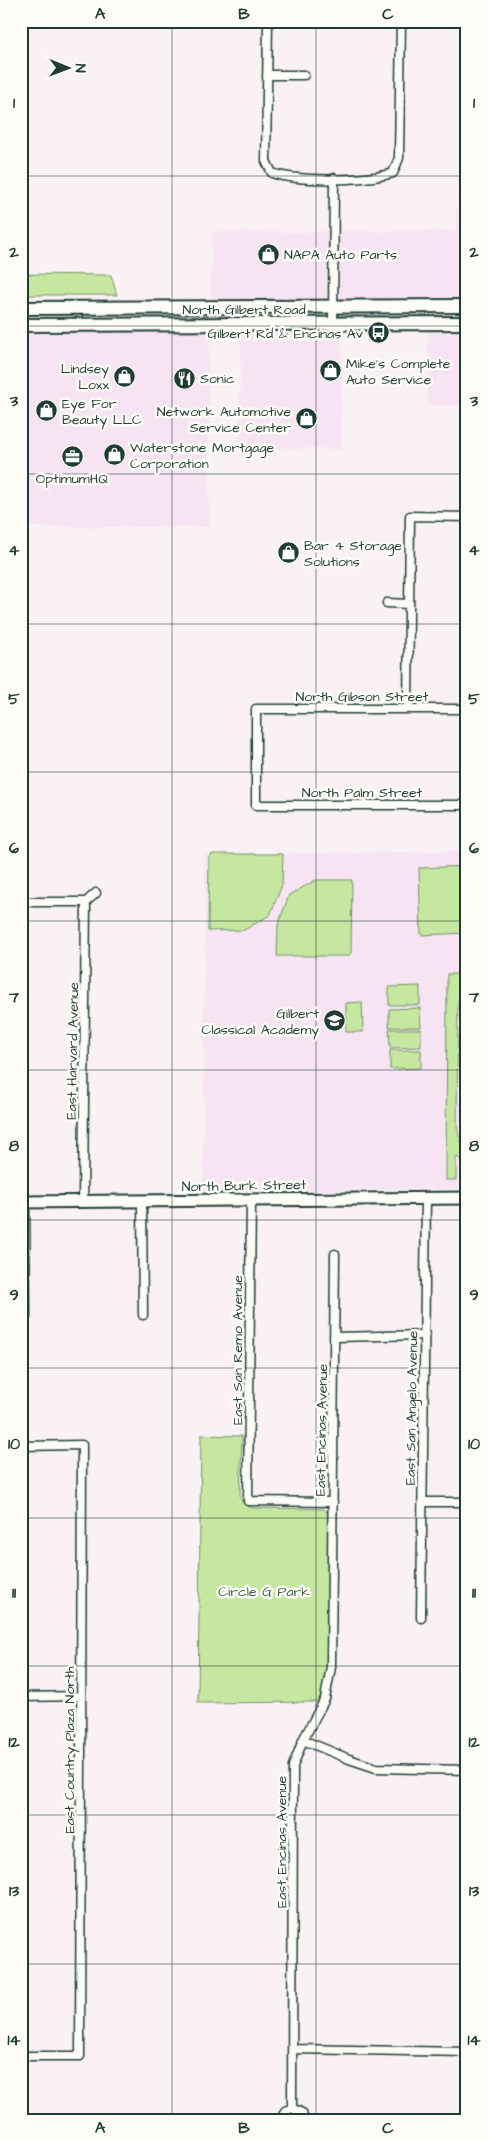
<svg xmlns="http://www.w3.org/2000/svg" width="488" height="2141" font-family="'Architects Daughter',sans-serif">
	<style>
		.built { fill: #f6e4f3 }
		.green { fill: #c5e79f; stroke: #72926a }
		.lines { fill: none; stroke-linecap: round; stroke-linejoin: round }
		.street-casing { stroke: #1f3d34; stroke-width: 11 }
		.secondary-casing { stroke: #1f3d34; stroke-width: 15 }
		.primary-casing { stroke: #1f3d34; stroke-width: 16 }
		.street { stroke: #fdfcf7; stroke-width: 8 }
		.secondary { stroke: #fdfcf7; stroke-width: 11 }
		.primary { stroke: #fdfcf7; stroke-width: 12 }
		.grid { fill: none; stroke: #1f3d34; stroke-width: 1; stroke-opacity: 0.55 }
		.labels { text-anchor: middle; stroke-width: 5; stroke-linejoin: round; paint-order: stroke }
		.poi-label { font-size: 14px; fill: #1f3d34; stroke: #fdfcf7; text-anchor: start }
		.street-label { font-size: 14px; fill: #1f3d34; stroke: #fdfcf7 }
		.park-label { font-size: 14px; fill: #405f49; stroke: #fdfcf7 }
		.neatline { fill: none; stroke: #1f3d34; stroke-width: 2 }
		.grid-label { font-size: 16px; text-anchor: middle; font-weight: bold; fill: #1f3d34 }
	</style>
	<rect width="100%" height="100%" fill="#faf1f5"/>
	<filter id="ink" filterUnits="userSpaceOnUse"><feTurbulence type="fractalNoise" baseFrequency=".02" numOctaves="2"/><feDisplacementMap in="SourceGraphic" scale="10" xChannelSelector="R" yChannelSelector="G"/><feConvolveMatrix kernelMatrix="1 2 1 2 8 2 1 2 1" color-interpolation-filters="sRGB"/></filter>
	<g filter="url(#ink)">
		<!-- built -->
		<path class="built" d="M458 178H467V300L211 299 212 232 456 231Z
			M428 330H467V406H427Z
			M151 331H209V527H21V332Z
			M241 331H342L341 449 239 448Z
			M467 851V1188L203 1192 205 855Z"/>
		<!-- green -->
		<path class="green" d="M21 274 111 275 117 295H21Z
			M212 854H283L282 885 270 915 244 930 208 931 209 857Z
			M467 866V933L421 935 419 868Z
			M316 880H352L351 953 348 956H277L278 925 289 895Z
			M467 965V980L461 989 458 1003 457 1127 460 1140 467 1151V1165L456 1156V1180H446L447 974H458Z
			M420 986V1005H389V987Z
			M463 990H467V1122H462Z
			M362 1002 363 1032H346V1003Z
			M420 1008 421 1027H389V1009Z
			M389 1029H421V1047L390 1048Z
			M390 1050H421V1068L390 1069Z
			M201 1435 242 1436 240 1495 242 1502 251 1508 324 1509 329 1514 328 1668 319 1702 198 1703Z"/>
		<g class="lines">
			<defs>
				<path id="street" d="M268 21 266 161 272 173C297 182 367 181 393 173L399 158 401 21
					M267 75H304
					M333 324 334 178
					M387 603 409 604
					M408 708 410 516 467 517
					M467 709H256V805H467
					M21 902H86
					M86 902 96 893
					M251 1200 248 1501 333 1502
					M83 1201 86 902
					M142 1201 143 1315
					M25 1202 26 1317
					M334 1337 425 1335
					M21 1446 82 1445 80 2056H21
					M423 1502H467
					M421 1618 426 1198
					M21 1697 81 1696
					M303 1740 349 1759 376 1768 467 1770
					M293 2049 467 2052
					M292 2108 293 1766 303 1740 325 1699 331 1667 335 1254
					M281 2120 285 2111 292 2108 302 2113 304 2120"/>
				<path id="secondary" d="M21 1202 467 1198"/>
				<path id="primary" d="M21 308 467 306
					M21 325 467 323"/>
			</defs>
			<!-- street casing -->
			<use href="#street" class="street-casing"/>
			<!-- secondary casing -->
			<use href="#secondary" class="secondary-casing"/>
			<!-- primary casing -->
			<use href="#primary" class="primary-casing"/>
			<!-- street -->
			<use href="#street" class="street"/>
			<!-- secondary -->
			<use href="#secondary" class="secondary"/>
			<!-- primary -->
			<use href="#primary" class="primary"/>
		</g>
	</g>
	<!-- grid -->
	<path class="grid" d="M172 21V2120M316 21V2120M21 176H467M21 326H467M21 474H467M21 624H467M21 772H467M21 921H467M21 1070H467M21 1220H467M21 1368H467M21 1518H467M21 1666H467M21 1815H467M21 1964H467"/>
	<!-- icons -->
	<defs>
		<symbol id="shop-disc" viewBox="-11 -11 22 22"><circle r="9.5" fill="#1f3d34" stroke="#fdfcf7"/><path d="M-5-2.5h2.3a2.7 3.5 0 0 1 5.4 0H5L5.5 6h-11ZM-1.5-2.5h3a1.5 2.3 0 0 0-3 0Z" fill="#fff"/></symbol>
		<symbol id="bus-disc" viewBox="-11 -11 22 22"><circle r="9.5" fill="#1f3d34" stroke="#fdfcf7"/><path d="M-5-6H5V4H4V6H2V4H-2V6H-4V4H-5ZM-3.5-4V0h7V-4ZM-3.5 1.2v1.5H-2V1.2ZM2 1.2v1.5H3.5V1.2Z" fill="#fff"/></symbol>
		<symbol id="restaurant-disc" viewBox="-11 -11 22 22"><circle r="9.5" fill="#1f3d34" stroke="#fdfcf7"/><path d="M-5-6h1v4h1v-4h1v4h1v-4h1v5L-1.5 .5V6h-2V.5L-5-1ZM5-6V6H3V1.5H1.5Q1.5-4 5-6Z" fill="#fff"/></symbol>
		<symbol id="office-disc" viewBox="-11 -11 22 22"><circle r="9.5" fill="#1f3d34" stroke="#fdfcf7"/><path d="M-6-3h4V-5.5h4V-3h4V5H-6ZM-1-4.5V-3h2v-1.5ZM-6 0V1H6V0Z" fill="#fff"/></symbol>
		<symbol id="school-disc" viewBox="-11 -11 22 22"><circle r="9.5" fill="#1f3d34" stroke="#fdfcf7"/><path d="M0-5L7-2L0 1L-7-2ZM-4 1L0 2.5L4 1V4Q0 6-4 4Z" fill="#fff"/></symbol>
	</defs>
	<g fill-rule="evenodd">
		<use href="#shop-disc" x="256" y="242" width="25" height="25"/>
		<use href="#bus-disc" x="366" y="320" width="25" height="25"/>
		<use href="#shop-disc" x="318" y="358" width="25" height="25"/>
		<use href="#shop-disc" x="112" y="364" width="25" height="25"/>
		<use href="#restaurant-disc" x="172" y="366" width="25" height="25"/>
		<use href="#shop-disc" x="34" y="398" width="25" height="25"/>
		<use href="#shop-disc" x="294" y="406" width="25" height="25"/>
		<use href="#shop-disc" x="102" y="442" width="25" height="25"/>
		<use href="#office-disc" x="60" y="444" width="25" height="25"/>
		<use href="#shop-disc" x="276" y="540" width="25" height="25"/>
		<use href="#school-disc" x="322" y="1008" width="25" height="25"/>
	</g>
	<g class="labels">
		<!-- poi labels -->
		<g class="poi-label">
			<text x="284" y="259">NAPA Auto Parts</text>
			<text x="363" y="338" text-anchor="end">Gilbert Rd &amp; Encinas Av</text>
			<text x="346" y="368">Mike's Complete<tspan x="346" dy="16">Auto Service</tspan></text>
			<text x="109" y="373" text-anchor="end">Lindsey<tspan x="109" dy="16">Loxx</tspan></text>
			<text x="200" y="383">Sonic</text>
			<text x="62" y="408">Eye For<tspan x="62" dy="16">Beauty LLC</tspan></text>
			<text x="291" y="416" text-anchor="end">Network Automotive<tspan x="291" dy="16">Service Center</tspan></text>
			<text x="130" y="452">Waterstone Mortgage<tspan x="130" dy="16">Corporation</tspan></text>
			<text x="72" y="483" text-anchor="middle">OptimumHQ</text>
			<text x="304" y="550">Bar 4 Storage<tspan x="304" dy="16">Solutions</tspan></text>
			<text x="319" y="1018" text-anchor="end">Gilbert<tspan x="319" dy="16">Classical Academy</tspan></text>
		</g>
		<!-- street labels -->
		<g class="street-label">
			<text x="244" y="314">North Gilbert Road</text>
			<text x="362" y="701">North Gibson Street</text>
			<text x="362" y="797">North Palm Street</text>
			<text transform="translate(72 1051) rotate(-89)" y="5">East Harvard Avenue</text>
			<text transform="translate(244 1185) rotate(-1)" y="5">North Burk Street</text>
			<text transform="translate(237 1350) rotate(-90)" y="5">East San Remo Avenue</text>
			<text transform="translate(411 1408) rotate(-89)" y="5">East San Angelo Avenue</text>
			<text transform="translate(321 1430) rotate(-89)" y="5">East Encinas Avenue</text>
			<text transform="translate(69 1750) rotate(-90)" y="5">East Country Plaza North</text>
			<text transform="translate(281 1842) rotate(-90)" y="5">East Encinas Avenue</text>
		</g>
		<!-- park labels -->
		<g class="park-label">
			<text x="264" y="1596">Circle G Park</text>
		</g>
	</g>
	<!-- margin -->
	<rect width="488" height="2141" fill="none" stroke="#fdfcf7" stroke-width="55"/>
	<!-- north arrow -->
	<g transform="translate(68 68) rotate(91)" stroke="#fdfcf7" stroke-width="4" paint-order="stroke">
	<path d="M0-4L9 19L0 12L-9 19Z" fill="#1f3d34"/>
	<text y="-8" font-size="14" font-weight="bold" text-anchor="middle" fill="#1f3d34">N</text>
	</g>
	<rect x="28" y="28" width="432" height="2086" class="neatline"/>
	<g class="grid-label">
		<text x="100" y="19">A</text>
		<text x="244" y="19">B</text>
		<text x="388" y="19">C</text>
		<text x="14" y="108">1</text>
		<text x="474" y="108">1</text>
		<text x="14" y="257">2</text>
		<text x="474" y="257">2</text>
		<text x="14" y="406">3</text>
		<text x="474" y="406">3</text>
		<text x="14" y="555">4</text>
		<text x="474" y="555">4</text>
		<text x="14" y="704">5</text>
		<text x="474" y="704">5</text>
		<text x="14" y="853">6</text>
		<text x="474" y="853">6</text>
		<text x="14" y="1002">7</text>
		<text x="474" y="1002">7</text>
		<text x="14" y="1151">8</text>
		<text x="474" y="1151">8</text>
		<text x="14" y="1300">9</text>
		<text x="474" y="1300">9</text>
		<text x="14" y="1449">10</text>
		<text x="474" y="1449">10</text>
		<text x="14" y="1598">11</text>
		<text x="474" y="1598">11</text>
		<text x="14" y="1747">12</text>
		<text x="474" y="1747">12</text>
		<text x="14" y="1896">13</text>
		<text x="474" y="1896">13</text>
		<text x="14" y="2045">14</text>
		<text x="474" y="2045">14</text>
		<text x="100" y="2133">A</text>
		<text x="244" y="2133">B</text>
		<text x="388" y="2133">C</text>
	</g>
</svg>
